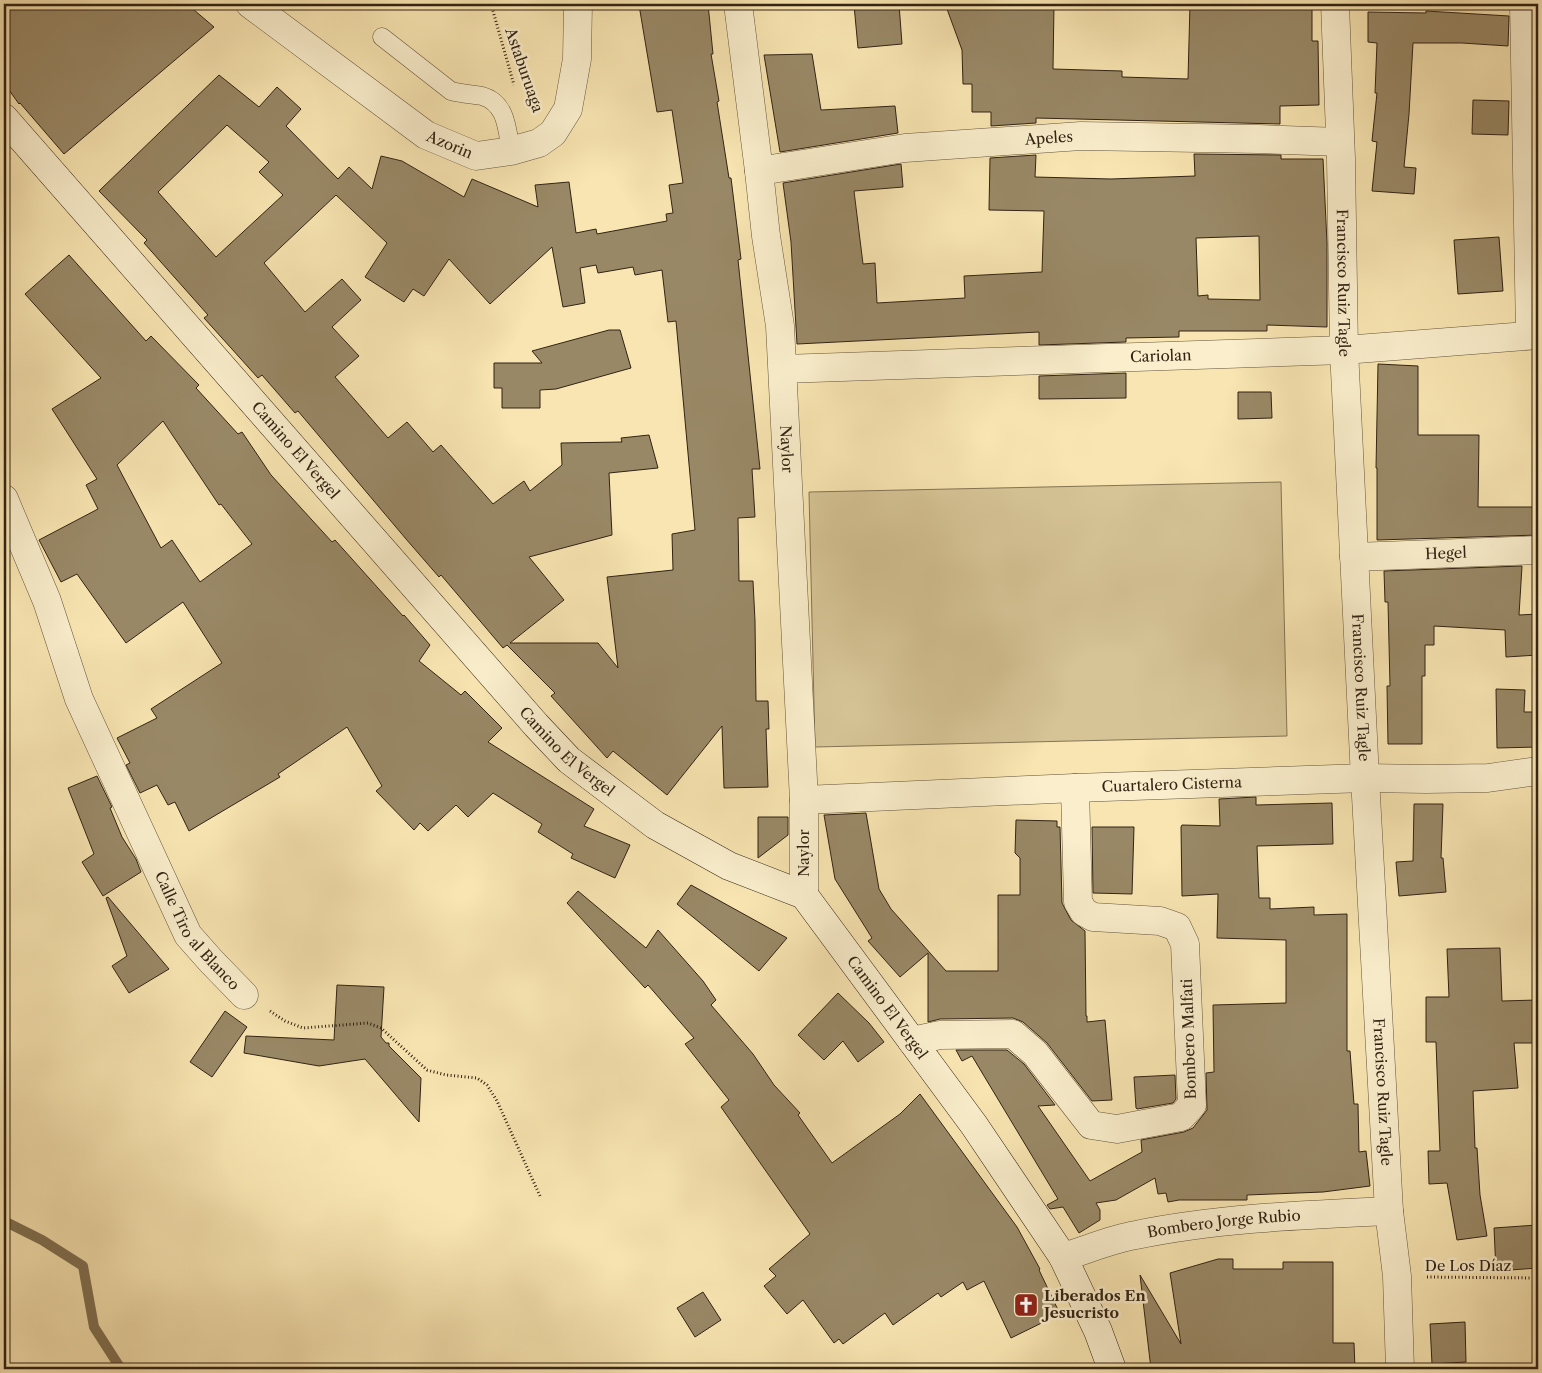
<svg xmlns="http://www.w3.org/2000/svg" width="1542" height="1373" font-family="'Libre Caslon Text',serif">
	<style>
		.garden { fill: #d6c496; stroke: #847455 }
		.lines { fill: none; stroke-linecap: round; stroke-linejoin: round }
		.stream { stroke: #817052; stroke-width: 10 }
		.building { fill: #986; stroke: #322314; fill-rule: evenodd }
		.lane-casing { stroke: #64543b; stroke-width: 19 }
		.street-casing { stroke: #64543b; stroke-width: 29 }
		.secondary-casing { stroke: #322314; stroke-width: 29 }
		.path { stroke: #322314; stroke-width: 3; stroke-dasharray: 1 2.5; stroke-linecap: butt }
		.lane { stroke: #faeecc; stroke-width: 18 }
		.street { stroke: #faeecc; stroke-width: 28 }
		.secondary { stroke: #faeecc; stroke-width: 28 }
		.labels { text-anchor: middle; stroke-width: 5; stroke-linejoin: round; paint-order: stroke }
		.street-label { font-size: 15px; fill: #322314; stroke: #faeecc }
		.poi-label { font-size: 15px; font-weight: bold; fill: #322314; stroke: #faeecc; text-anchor: start }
	</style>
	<rect width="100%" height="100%" fill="#f8e5b1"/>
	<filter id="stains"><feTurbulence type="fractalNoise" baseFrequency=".004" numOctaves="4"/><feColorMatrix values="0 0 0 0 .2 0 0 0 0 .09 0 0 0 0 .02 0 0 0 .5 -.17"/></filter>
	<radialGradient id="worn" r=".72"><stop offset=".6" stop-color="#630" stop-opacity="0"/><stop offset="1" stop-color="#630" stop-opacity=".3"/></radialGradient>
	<!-- garden -->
	<path class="garden" d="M1281 482 1287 736 815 747 809 492Z"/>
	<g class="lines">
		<!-- stream -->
		<path class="stream" d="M4 1221 42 1240 83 1266 94 1327 121 1369"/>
	</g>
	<!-- building -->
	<path class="building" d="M4 4H187L214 27 64 154 20 103 19 104 4 83Z
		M667 4H708L713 54H711L719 101 717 102 729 178H731L741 259 738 260 760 469H752L755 517 738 518 739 581H753L755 621 756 701H768L769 729H766L768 787 724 788 722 726 667 795 613 751 607 758 551 696 555 693 507 645 503 648 441 575 439 577 406 539 298 411 295 413 262 375 258 378 204 318 208 315 144 243 147 240 99 191 219 75 259 107 277 87 301 109 286 126 338 179 349 167 372 189 381 156 402 161 464 197 472 179 538 207 535 185 569 182 576 233 596 229 597 234 667 221 666 214 673 213 669 185 683 183 672 110 657 112 639 5 668 6ZM227 125 269 162 259 172 283 195 216 257 158 192ZM336 195 387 243 365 277 404 302 413 289 424 296 449 259 490 304 552 247 563 307 585 303 580 268 596 265 598 273 633 267 635 275 662 270 668 322 676 321 695 530 672 534 673 570 607 577 618 668 598 643H510L564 600 529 557 612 535 609 473 658 468 649 435 621 438 622 442 561 443 562 465 530 491 524 481 493 504 441 445 433 452 407 422 388 438 335 377 359 356 332 327 361 300 342 279 305 312 264 263Z
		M874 4H899L902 44 858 48 854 5Z
		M962 4H1054L1053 69 1122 71V77L1188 79 1190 4H1291V7L1312 8V41H1318L1319 105 1280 106V124L1036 118V123L991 126V112H972V84H963L962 50 947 9Z
		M1426 11 1509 16 1508 46 1462 43H1413L1409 114 1404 167 1416 168 1414 194 1372 191 1377 142 1372 141 1377 93H1375L1377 43 1368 42V12L1426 13Z
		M812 54 821 110 895 106 898 133 780 152 764 55Z
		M1473 100 1509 101 1508 135 1472 134Z
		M1194 154 1281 155V159H1323L1327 243V327L1267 325V331H1179V337L1126 338V342L1039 345V332L797 344 791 242 783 183 901 164 903 187 854 191 863 264 875 263 877 303 965 298 964 276 1042 272 1044 211 989 210 990 158 1036 155 1035 177 1111 179 1195 176ZM1259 236 1260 300 1208 299V295L1198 296 1196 238Z
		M1499 237 1503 291 1458 294 1454 240Z
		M69 255 146 341 151 336 199 385 196 388 238 434 242 432 271 475 332 542 335 540 403 616 404 615 430 645 419 661 461 695 465 691 502 728 488 742 594 809 584 826 630 845 615 878 571 858 573 854 538 832 542 824 493 793 468 817 456 805 428 831 420 823 414 830 376 791 382 786 347 727 278 774 280 777 189 831 175 802 168 805 157 785 140 793 126 765 130 763 117 738 157 718 151 709 222 663 183 602 126 643 77 574 61 582 39 540 98 509 86 485 97 479 52 409 101 378 25 294ZM163 421 219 505 221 504 252 544 200 582 172 540 161 548 117 465Z
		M609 330H620L631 368 556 389 540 390V408H502V388H494V363H542L532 351Z
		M1378 364 1418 366V435H1479L1478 507H1538V535L1377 540V468H1376Z
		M1126 373V398L1039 399V376Z
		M1238 392H1271L1272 418 1238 419Z
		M1522 566 1519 615 1538 614V655L1506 657 1505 630 1434 626V645H1425V676H1422V744H1388L1387 686H1390L1388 602H1385L1384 571Z
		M1496 689 1525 690 1524 712H1538V747L1497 748Z
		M97 776 112 807 110 808 122 837 136 859 141 872 103 896 82 862 94 854 68 788Z
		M1256 797V805L1332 803 1333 844 1257 846 1259 898H1270V909L1314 907V915L1347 914V1051H1350L1354 1104H1358L1359 1152 1366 1151 1370 1186 1323 1192 1247 1195V1200H1179L1168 1202 1166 1193 1158 1194 1155 1178 1116 1200 1096 1203 1100 1210V1220L1079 1233 1063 1207 1050 1209 1047 1205 1058 1199 972 1056 962 1061 956 1050H1007L1024 1064 1055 1105 1038 1106 1090 1181 1142 1152 1141 1140 1184 1132 1193 1128 1207 1110 1206 1073 1214 1072 1213 1005 1286 1003V940L1217 938 1218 894 1182 896 1181 827 1182 825 1220 826 1219 799Z
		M1414 804H1443L1441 858H1443L1446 892 1399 896 1396 862 1413 861Z
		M866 813 879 889 891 909 946 971H998V895H1020V858L1015 853 1016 820 1057 821V827H1060L1062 903 1071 920 1085 931 1086 1016H1087V1022L1105 1020 1112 1100 1092 1101 1047 1043 1023 1022 1013 1018 940 1019 928 1022V953L900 977 868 941 872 938 835 879 824 815Z
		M758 817H788V835L758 858Z
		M1092 827H1134L1132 894 1093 893Z
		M691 885 787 938 759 971 677 904Z
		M578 891 646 948 658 930 703 981 716 1000 711 1005 753 1054 774 1085 800 1113 798 1115 832 1163 900 1114 920 1094 1017 1227 1040 1269 1039 1270 1060 1314 1011 1338 984 1281 967 1290 963 1282 941 1297 938 1293 893 1325 885 1313 843 1344 839 1339 834 1343 803 1300 787 1314 764 1286 776 1276 769 1269 810 1234 721 1107 729 1100 685 1044 694 1038 648 985 645 988 567 903Z
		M108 897 169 969 129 993 112 966 127 956 106 898Z
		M1500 948 1502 1001 1537 1000V1043H1514L1518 1088 1473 1091 1475 1148H1477L1480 1195 1487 1236 1457 1240 1447 1183 1429 1184 1428 1151H1440L1436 1042H1426V997H1449L1447 949Z
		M337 985 384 987 381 1037 386 1043H389V1046L421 1078 419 1122 365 1059 319 1066 244 1053 246 1036 334 1040Z
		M838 993 869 1023 884 1042 858 1062 843 1041 824 1060 798 1035Z
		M225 1011 247 1027 212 1077 190 1062Z
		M1175 1075 1176 1099 1173 1103 1137 1109 1136 1108 1134 1077Z
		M1537 1225 1538 1268 1496 1271 1494 1228Z
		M1218 1259H1233V1269H1283V1262H1333V1343H1354L1355 1369H1151L1140 1275 1181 1344 1170 1273Z
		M703 1292 721 1320 695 1337 677 1308Z
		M1465 1322 1466 1362 1432 1364 1430 1324Z"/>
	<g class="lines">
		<defs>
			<path id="lane" d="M382 37 451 91C462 94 472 94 482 96 507 103 507 130 511 151"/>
			<g id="street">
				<path id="s1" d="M250 4 426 135 476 156 511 151 539 143 553 133 568 109 577 59 578 4"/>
				<path id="s2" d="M738 4 759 171 766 236 780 326 804 800V895"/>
				<path id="s3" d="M1335 4 1341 159 1344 350 1365 778 1389 1211 1397 1276 1400 1369"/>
				<path d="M1524 4 1530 334"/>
				<path id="s4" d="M759 171 905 148 1081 136 1258 139 1340 142"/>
				<path id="s5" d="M783 369 1344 350 1538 335"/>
				<path id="s6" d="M4 499 47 601 79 699 188 935 211 961 244 995"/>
				<path id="s7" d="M1354 557 1538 550"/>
				<path id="s8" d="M804 800 1075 788 1365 778 1426 779 1488 778 1538 771"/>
				<path d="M912 1041 940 1035 1013 1034 1035 1053 1091 1125 1117 1129 1181 1117 1192 1105 1185 944 1177 927 1160 921 1093 917 1084 912 1078 902 1075 788"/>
				<path id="s9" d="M1063 1257C1087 1250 1111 1239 1136 1235 1219 1218 1304 1215 1389 1211"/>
			</g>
			<g id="secondary">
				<path id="s10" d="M4 118 536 725 569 760 655 825 729 866 804 895 974 1125 1063 1257 1098 1331 1112 1369"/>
			</g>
		</defs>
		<!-- lane casing -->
		<use href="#lane" class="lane-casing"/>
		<!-- street casing -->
		<use href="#street" class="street-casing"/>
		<!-- secondary casing -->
		<use href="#secondary" class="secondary-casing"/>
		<!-- path -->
		<path class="path" d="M491 4 514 85
			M270 1011 285 1021 303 1028 368 1023 381 1028 427 1070 446 1075 477 1078 487 1085 497 1101 540 1196
			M1427 1277 1538 1278
			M1537 1278 1538 1285"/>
		<!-- lane -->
		<use href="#lane" class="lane"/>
		<!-- street -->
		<use href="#street" class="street"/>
		<!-- secondary -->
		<use href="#secondary" class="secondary"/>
	</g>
	<!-- icons -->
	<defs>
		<symbol id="church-square" viewBox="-11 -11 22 22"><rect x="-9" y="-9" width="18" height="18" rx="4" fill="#8f2418" stroke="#faeecc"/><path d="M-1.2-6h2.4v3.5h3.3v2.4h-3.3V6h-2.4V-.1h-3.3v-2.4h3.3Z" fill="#fff"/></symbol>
	</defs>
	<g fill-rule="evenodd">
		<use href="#church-square" x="1012" y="1291" width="28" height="28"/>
	</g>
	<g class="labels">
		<!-- street labels -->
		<g class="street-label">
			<text transform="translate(524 70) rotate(71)" y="5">Astaburuaga</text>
			<text dy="5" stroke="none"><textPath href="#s4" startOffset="292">Apeles</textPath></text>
			<text dy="5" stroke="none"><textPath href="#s1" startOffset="245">Azorin</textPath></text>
			<text dy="5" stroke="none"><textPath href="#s3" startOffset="279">Francisco Ruiz Tagle</textPath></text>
			<text dy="5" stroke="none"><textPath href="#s5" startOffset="378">Cariolan</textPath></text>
			<text dy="5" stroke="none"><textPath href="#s2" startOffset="448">Naylor</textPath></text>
			<text dy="5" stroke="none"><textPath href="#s10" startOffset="442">Camino El Vergel</textPath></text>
			<text dy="5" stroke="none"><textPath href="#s7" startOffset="92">Hegel</textPath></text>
			<text dy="5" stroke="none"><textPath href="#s3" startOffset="684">Francisco Ruiz Tagle</textPath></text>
			<text dy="5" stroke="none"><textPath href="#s10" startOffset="848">Camino El Vergel</textPath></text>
			<text dy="5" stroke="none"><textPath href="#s8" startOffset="368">Cuartalero Cisterna</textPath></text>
			<text transform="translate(804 853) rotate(-90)" y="5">Naylor</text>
			<text dy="5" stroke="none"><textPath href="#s6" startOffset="475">Calle Tiro al Blanco</textPath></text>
			<text dy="5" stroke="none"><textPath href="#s10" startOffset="1268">Camino El Vergel</textPath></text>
			<text transform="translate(1189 1039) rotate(-92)" y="5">Bombero Malfati</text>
			<text dy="5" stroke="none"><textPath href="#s3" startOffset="1089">Francisco Ruiz Tagle</textPath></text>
			<text dy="5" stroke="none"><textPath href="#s9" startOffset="165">Bombero Jorge Rubio</textPath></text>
			<text x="1468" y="1271">De Los Díaz</text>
		</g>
		<!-- poi labels -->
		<g class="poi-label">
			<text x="1044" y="1301">Liberados En<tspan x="1044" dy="17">Jesucristo</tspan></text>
		</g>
	</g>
	<!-- margin -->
	<rect width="1542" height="1373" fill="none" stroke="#f8e5b1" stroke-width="20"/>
	<rect x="5" y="5" width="1532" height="1363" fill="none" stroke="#322314" stroke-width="2.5"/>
	<rect x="10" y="10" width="1522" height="1353" fill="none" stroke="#322314"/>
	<rect width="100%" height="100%" filter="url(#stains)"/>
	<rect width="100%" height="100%" fill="url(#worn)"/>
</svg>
